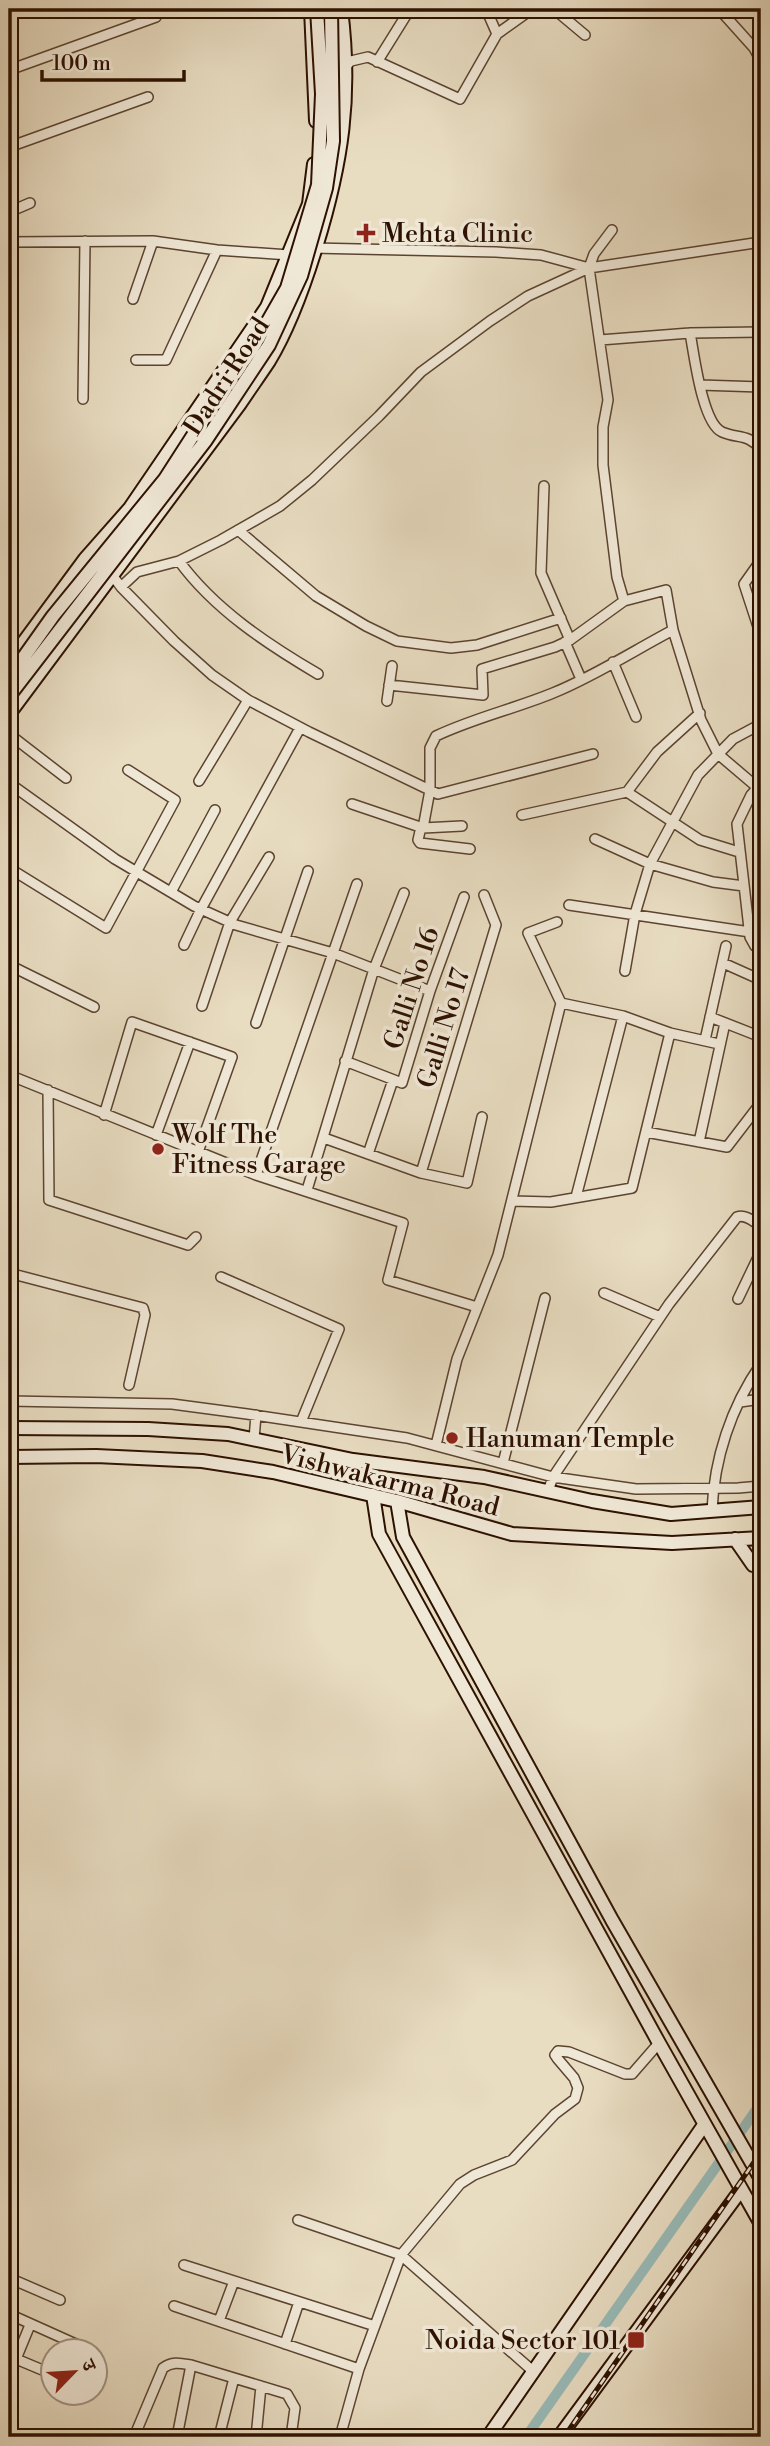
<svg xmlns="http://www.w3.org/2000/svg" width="770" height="2446" font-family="'Libre Bodoni','Noto Serif Devanagari',serif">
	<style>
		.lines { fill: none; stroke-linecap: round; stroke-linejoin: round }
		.canal { stroke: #98bab7; stroke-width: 10 }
		.street-casing { stroke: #5c4430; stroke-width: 12 }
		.secondary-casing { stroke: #2d1100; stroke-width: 16 }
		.street { stroke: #f0e8d7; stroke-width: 9 }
		.secondary { stroke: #f0e8d7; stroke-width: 12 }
		.rail-casing { stroke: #2d1100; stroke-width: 5 }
		.rail { stroke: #f0e8d7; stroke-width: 2.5; stroke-dasharray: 8; stroke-linecap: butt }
		.secondary-bridge-casing { stroke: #2d1100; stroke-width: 16; stroke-linecap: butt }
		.secondary-bridge { stroke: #f0e8d7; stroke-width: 12 }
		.poi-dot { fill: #8f2418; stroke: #f0e8d7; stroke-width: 2.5 }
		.labels { text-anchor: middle; stroke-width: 7; stroke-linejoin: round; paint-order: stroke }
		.poi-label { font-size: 26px; fill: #2d1100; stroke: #f0e8d7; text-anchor: start }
		.street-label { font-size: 26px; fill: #2d1100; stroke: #f0e8d7 }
	</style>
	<rect width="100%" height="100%" fill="#e8dcc1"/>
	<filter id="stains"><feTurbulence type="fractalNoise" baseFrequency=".00286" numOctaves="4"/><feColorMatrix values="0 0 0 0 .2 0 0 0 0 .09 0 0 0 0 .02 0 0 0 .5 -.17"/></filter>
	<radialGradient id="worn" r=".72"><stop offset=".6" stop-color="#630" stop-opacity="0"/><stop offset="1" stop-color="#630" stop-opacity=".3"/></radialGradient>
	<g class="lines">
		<!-- canal -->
		<path class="canal" d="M526 2437 761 2103"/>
		<defs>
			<path id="street" d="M554 9 585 35
				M719 9 754 48 761 61
				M497 34 532 9
				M377 62 410 9
				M347 65 351 61 368 57 460 99 497 34 486 9
				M9 70 156 17
				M761 106V126
				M9 147 148 97
				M9 212 30 203
				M9 242 153 241 217 250 289 255
				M312 248 496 252 541 255 589 268 761 242
				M133 299 153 241
				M690 333C694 353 702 423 722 432 738 439 747 433 761 449
				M600 340 690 333 761 332
				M136 360H166L217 250
				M700 385 761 387
				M83 399 85 241
				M544 486 541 573 570 640
				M238 530 316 596 366 626 397 641 451 648 477 645 561 618
				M761 560 744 584 761 636
				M179 561C214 609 267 644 318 674
				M112 575 121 587 174 641 212 675 248 700 309 732 438 794 593 754
				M121 587 137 572 179 561 221 540 280 506 312 480 379 416 421 372 490 321 528 296 589 268
				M624 601 666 590 673 630 701 720 718 754 758 788
				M565 642 581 679
				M613 662 636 717
				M389 685 483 695 482 669 555 647 570 640 624 601 617 577 603 465V427L608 400 589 268 594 254 612 230
				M387 701 392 666
				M9 734 66 778
				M199 781 248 700
				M9 783 115 859 194 906 236 925 333 953 430 991
				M760 785 751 795 737 824 750 937 755 946 761 948
				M627 792 657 752 700 713
				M352 804 423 828 462 826
				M522 815 627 792 700 840 739 852
				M421 827 418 840 420 843 470 849
				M423 828 430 790V748L436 736C474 718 514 709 553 693 593 677 635 650 673 630
				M595 839 650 864 713 882 744 886
				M9 868 106 928 175 800 128 770
				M171 892 215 810
				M569 905 750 932
				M184 945 201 909 300 728
				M723 963 761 980
				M9 965 94 1007
				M625 971 635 914 650 864 698 775 733 739 761 724
				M561 1003 623 1016 670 1033 719 1044
				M202 1006 230 922 269 857
				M710 1017 761 1037
				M256 1023 308 871
				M705 1040 726 946
				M345 1061 402 1083 430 991 464 897
				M9 1075 256 1175 403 1223 388 1280 477 1307
				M48 1090 49 1200 188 1245 196 1237
				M104 1115 132 1022 232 1057 198 1152
				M646 1132 727 1147 760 1104 761 1098
				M156 1135 190 1042
				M324 1138 421 1173 467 1183 482 1117
				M699 1142 725 1023
				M368 1154 393 1080
				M421 1173 496 925 484 895
				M256 1175 357 884
				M307 1190 374 969 404 893
				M576 1197 623 1016
				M512 1201 551 1202 632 1188 670 1033
				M9 1273 143 1308 145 1315 129 1385
				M221 1277 339 1329 301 1422
				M604 1293 660 1317
				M738 1299 761 1251
				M9 1401 172 1404 247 1414 407 1438 553 1477 636 1489 738 1488 761 1486
				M740 1402 761 1399
				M254 1439 256 1415
				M436 1445 457 1359 498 1255 561 1003 528 933 557 922
				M503 1463 545 1298
				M548 1491 553 1477 669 1304 737 1217C746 1214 754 1222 761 1226
				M712 1511C714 1459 731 1407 761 1364
				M298 2220 401 2255 534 2372
				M184 2265 375 2326
				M9 2278 60 2300
				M174 2306 359 2369
				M9 2314 78 2345
				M219 2321 234 2281
				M285 2344 299 2302
				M9 2356 52 2374
				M9 2376 30 2325
				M134 2437 163 2368C172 2361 180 2363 191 2365
				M177 2437 191 2365 287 2394 295 2408 291 2437
				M219 2437 234 2378
				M256 2437 261 2386
				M340 2437 359 2369 401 2255 460 2184 474 2175 512 2160 555 2114 575 2099 578 2088 574 2078 557 2058 555 2055 558 2051 569 2052 625 2074H632L659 2043"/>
			<path id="secondary" d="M311 9 316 121
				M9 662 85 559 130 508 267 307 309 204 314 164
				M9 714 239 405C249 390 259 376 269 361 290 326 304 286 316 247 342 163 352 96 341 9
				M9 1428 148 1429 228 1434 353 1460 484 1477 592 1501 671 1514 761 1507
				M9 1457 96 1456 202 1461 273 1472 397 1501 512 1534 672 1543 761 1538
				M373 1495 379 1534 659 2043 761 2224
				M397 1501 403 1537 612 1920 761 2179
				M735 1539 753 1565
				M488 2437 704 2125
				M559 2437 741 2190"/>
		</defs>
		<!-- street casing -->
		<use href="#street" class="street-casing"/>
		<!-- secondary casing -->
		<use href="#secondary" class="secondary-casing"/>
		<!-- street -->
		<use href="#street" class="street"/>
		<!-- secondary -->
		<use href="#secondary" class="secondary"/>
		<defs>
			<path id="rail" d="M564 2437 761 2152"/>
		</defs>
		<!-- rail casing -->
		<use href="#rail" class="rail-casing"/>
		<!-- rail -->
		<use href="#rail" class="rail"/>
		<defs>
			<path id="secondary-bridge" d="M9 678 53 616 165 479 221 392 252 349 287 288 318 185 322 94 317 9
				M9 696 206 440 269 345 301 276 326 188 333 141 331 9"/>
		</defs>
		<!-- secondary-bridge casing -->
		<use href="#secondary-bridge" class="secondary-bridge-casing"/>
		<!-- secondary-bridge -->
		<use href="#secondary-bridge" class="secondary-bridge"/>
	</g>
	<!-- markers -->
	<g class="poi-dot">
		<path d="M362.5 222.5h7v7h7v7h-7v7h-7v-7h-7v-7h7z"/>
		<circle cx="158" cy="1149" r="7"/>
		<circle cx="452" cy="1438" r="7"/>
		<rect x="627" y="2331" width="18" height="18" rx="3.5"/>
	</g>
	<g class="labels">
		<!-- poi labels -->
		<g class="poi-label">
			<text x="382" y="242">Mehta Clinic</text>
			<text x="172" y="1143">Wolf The<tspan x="172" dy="30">Fitness Garage</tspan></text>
			<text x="466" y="1447">Hanuman Temple</text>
			<text x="620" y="2349" text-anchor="end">Noida Sector 101</text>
		</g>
		<!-- street labels -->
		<g class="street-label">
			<text transform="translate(226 376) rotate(-57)" y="9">Dadri Road</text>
			<text transform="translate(411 988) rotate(-72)" y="9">Galli No 16</text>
			<text transform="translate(443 1028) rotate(-73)" y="9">Galli No 17</text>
			<text transform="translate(390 1480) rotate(14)" y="9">Vishwakarma Road</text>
		</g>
	</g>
	<!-- margin -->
	<rect width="770" height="2446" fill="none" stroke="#e8dcc1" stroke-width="35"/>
	<rect x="10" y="10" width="749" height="2425" fill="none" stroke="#2d1100" stroke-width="3.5"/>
	<rect x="18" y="18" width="735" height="2411" fill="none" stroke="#2d1100" stroke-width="2"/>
	<!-- north arrow -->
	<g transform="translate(74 2372) rotate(65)"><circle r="33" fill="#f0e8d7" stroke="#a29281" stroke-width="2"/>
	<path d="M0-5L12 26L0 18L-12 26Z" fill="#8f2418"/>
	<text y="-10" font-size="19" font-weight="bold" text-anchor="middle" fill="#2d1100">उ</text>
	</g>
	<!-- scale -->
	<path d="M42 70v10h142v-10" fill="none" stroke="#2d1100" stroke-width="3.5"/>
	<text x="52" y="70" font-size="21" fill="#2d1100" stroke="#f0e8d7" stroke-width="5" paint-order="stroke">100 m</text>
	<rect width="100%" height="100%" filter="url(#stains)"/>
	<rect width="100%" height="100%" fill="url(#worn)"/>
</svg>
